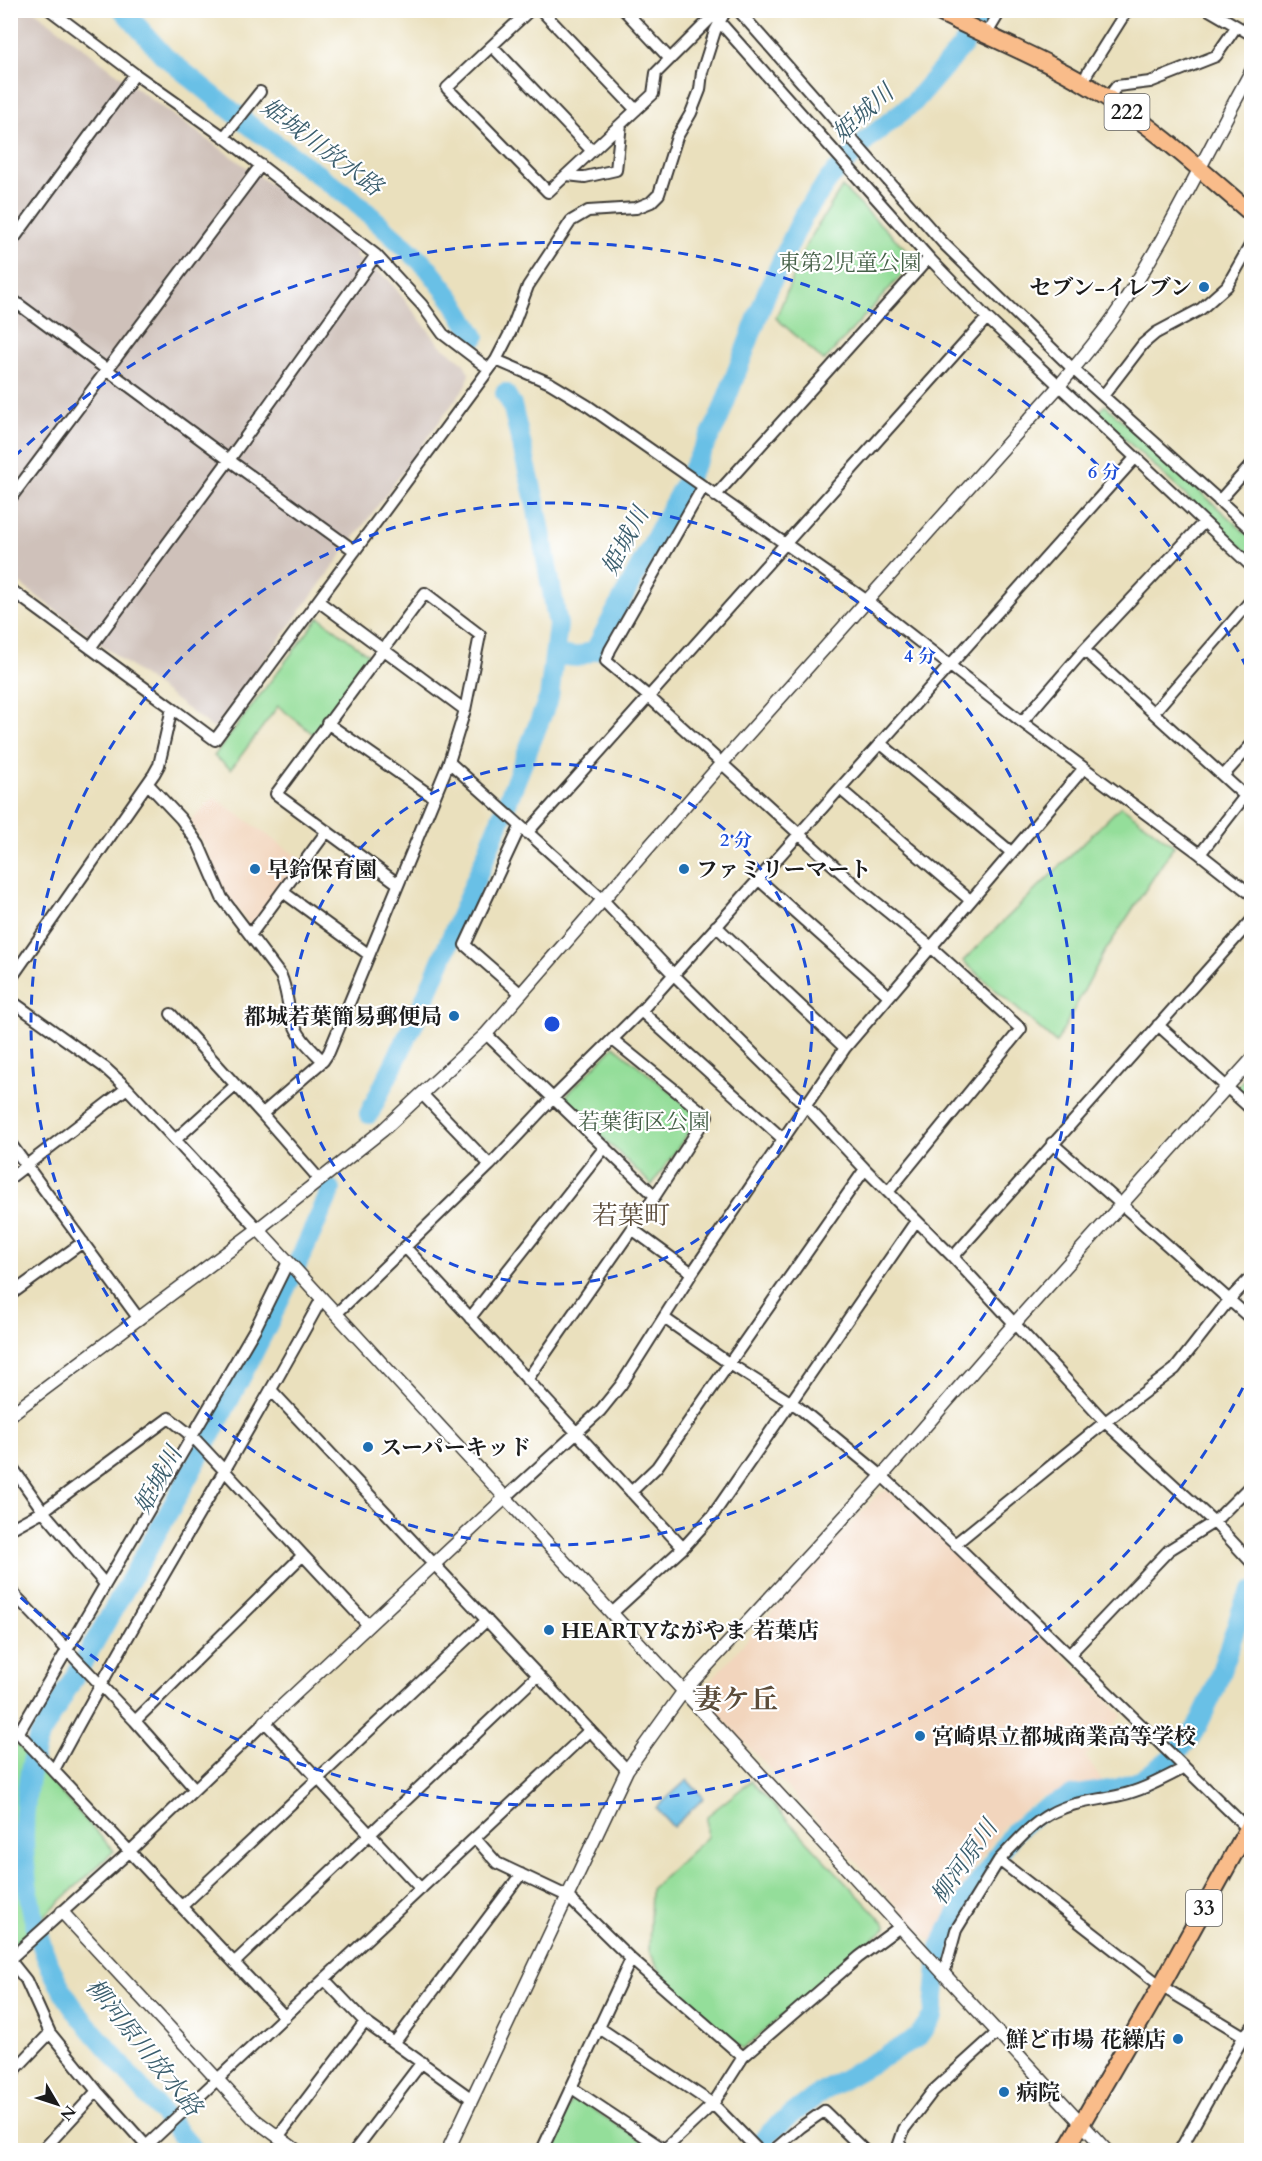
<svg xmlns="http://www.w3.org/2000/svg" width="1262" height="2161" font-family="Cardo,'Noto Serif JP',serif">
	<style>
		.built { fill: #f2d5bd }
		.industrial { fill: #cfc1ba }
		.green { fill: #94de9a; stroke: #587d5b; stroke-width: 1.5 }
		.water { fill: #69c0e6; stroke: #426e81; stroke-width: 1.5 }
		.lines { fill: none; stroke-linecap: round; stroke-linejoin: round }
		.river { stroke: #69c0e6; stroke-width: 20 }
		.minor-casing { stroke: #3b3934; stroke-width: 14 }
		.tertiary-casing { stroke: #3b3934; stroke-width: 15 }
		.primary-casing { stroke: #3b3934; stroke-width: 20 }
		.trunk-casing { stroke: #3b3934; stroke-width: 20 }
		.minor { stroke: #fff; stroke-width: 10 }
		.tertiary { stroke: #fff; stroke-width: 12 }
		.primary { stroke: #f9bc8a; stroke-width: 16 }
		.trunk { stroke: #f9bc8a; stroke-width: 16 }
		.ring { fill: none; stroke: #1d4ed8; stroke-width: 3; stroke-dasharray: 10 8 }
		.poi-dot { fill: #1f6fb2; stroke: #fff; stroke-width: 2 }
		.labels { text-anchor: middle; stroke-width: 4.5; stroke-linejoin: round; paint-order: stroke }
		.shield { fill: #fff; stroke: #606060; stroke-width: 1.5 }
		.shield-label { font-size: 21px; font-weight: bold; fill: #1c1c1c }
		.park-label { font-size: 22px; fill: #466048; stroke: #fff }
		.poi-label { font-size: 22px; font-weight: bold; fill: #1c1c1c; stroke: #fff; text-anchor: start }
		.water-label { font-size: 24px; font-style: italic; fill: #3b5e6d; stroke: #fff }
		.quarter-label { font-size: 26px; fill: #5b4c3a; stroke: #fff }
		.district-label { font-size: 28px; font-weight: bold; fill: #5b4c3a; stroke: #fff }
		.centre { fill: #1d4ed8; stroke: #fff; stroke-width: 3 }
		.ring-label { font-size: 18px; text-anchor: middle; font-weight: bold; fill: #1d4ed8; stroke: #fff; stroke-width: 4.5; stroke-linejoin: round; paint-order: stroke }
	</style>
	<rect width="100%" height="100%" fill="#fff"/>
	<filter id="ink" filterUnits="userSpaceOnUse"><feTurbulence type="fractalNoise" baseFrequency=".0167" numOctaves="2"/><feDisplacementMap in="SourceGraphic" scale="12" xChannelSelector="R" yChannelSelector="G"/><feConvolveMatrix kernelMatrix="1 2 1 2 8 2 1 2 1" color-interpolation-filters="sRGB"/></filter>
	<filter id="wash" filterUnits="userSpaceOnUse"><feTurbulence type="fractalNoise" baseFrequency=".008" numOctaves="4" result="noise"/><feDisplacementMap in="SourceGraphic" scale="24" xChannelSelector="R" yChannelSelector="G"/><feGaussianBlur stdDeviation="1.35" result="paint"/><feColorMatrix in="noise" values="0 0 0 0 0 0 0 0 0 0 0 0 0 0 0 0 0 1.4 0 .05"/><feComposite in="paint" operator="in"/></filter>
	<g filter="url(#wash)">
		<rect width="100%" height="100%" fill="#eae0bd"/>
		<!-- built -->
		<path class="built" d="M214 797 302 860 252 927 226 896 206 847 189 822Z
			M888 1490 959 1552 1122 1715 1085 1756 1104 1784 1039 1798 1004 1826 968 1877 934 1945 703 1698 702 1690 878 1494Z"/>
		<!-- industrial -->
		<path class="industrial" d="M10 11H35L152 100 360 248 355 256 389 280 440 345 463 362 469 373 467 384 214 729 11 577Z"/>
		<!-- green -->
		<path class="green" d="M842 187 916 259 824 361 776 318 806 245Z
			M1105 405 1251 538V556L1097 413Z
			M319 617 371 657 313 734 278 706 231 769 214 756Z
			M1121 806 1174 846 1104 953 1056 1043 963 961Z
			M614 1046 700 1116 652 1185 563 1099Z
			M1251 1070V1104L1238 1091 1237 1087Z
			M11 1738 114 1851 11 1947Z
			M751 1781 886 1925V1928L743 2049 666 1981 649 1951 651 1889 707 1837V1816Z
			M573 2096 656 2150H548Z"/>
		<!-- water -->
		<path class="water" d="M687 1780 704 1798 673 1827 656 1808Z"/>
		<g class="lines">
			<!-- river -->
			<path class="river" d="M123 10 164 56 253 128 352 199 427 267 452 299 475 337
				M554 655 577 657 595 650 718 421 767 292 803 216 829 179 870 137 914 102 964 44 987 10
				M369 1114 418 1015 485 858 549 697 558 625 536 505 512 405 505 393
				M194 2150C168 2121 143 2090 117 2060 104 2043 89 2028 76 2011 21 1935 12 1827 38 1739 143 1560 247 1381 331 1190
				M752 2150 777 2126 821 2092 917 2038 933 2016 940 1947 958 1912 1015 1831 1042 1810 1072 1796 1116 1789 1142 1780 1171 1758 1190 1738 1198 1725 1215 1689 1243 1606 1252 1591"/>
		</g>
	</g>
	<g filter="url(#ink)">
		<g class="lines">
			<defs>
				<path id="minor" d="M50 10 135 74 224 137 376 255 422 305 443 334 489 369
					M530 10 447 88 548 192 653 94 656 73 714 15
					M541 10 636 110
					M624 10 670 59
					M709 10 929 258 987 318 1252 567
					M738 10 943 243 1073 369 1252 530
					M1209 10 1252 35
					M986 35 1001 10
					M492 46 592 151
					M1083 83 1088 72 1127 10
					M1108 98 1117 86 1150 82 1216 56 1236 27
					M224 137 260 92
					M567 175 585 177 616 170 621 124
					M10 244 135 74
					M10 298 229 460 355 551
					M496 360 550 383 588 406 866 600 1022 722 1200 854 1252 895
					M1103 396 1143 344 1156 333 1201 309 1227 286 1252 242
					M703 487 610 650 606 661 648 696 856 886 930 946 1021 1029 888 1192
					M715 496 929 258
					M10 499 261 165
					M1219 501 1252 464
					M10 589 172 708 159 765 154 774 10 980
					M318 601 465 710
					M90 648 229 460 376 255
					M1084 650 1223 776
					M172 708 215 740 496 360 511 331 528 286 571 221 588 211 636 208 651 202 659 194 677 137 691 113 700 90 702 72 715 31 726 10
					M1154 712 1252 599
					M1022 722 1084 650 1204 522
					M327 723 433 797
					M880 743 1011 852
					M449 762 602 899 674 975 805 1105 865 1169 953 1257 1105 1422 1214 1522 1252 1563
					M148 784 181 819 199 845 222 898 281 976C287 990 287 1004 292 1019 297 1036 310 1048 323 1061
					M840 789 970 900
					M520 827 465 945 521 994
					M527 833 987 318
					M1200 854 1245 796 1223 776 1252 744
					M758 879 888 995
					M283 892 368 954
					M716 926 845 1048
					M251 934 327 831
					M10 1000 104 1067 127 1088 258 1229
					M641 1011 783 1139
					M171 1014 262 1114
					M1158 1025 1252 1110
					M486 1034 655 1196 527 1380
					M613 1040 707 1116 655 1196
					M422 1094 490 1165
					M175 1140 236 1085
					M10 1143 139 1319
					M1052 1143 1252 1320
					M10 1178 127 1088
					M320 1180 262 1114 323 1061 329 1052 449 762 465 710 480 635 425 593 276 794 397 883
					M632 1229 692 1273
					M405 1247 683 1548
					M953 1257 1252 920
					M10 1295 83 1242
					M336 1314 490 1165 553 1098 641 1011 1135 458
					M470 1318 605 1147
					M664 1318 730 1364 798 1407 882 1476 955 1544 1251 1832
					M272 1391 627 1770
					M10 1464 43 1511 105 1584
					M631 1492 657 1467 865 1169
					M505 1498 600 1411 621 1385 692 1273 845 1048 1084 768
					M10 1529 43 1511 169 1418 193 1437 368 1625
					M955 1544 1105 1422 1175 1369 1229 1300 1252 1276
					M10 1590 135 1721 195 1789
					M612 1613 683 1548 713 1515 916 1221
					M1069 1655 1169 1550 1214 1522 1252 1484
					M135 1721 303 1555
					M10 1724 285 2017
					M19 1732 256 1327 288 1262
					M1185 1768C1164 1778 1144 1790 1121 1795 1097 1801 1073 1801 1050 1814 1030 1825 1015 1844 999 1860L1161 1986 1244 2036 1252 2044
					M54 1770C139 1610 236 1457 322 1298
					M475 1838 497 1863 567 1896 631 1959 743 2057
					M182 1906 487 1620
					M10 1959 129 1852 265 1722 421 1889
					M10 1960 26 1980 50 2033 97 2091 150 2150
					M235 1962 538 1675
					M944 1974 956 1930 999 1860
					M325 1980 365 2022 472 2099
					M598 2027 713 2104 758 2150
					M395 2042 521 1874
					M10 2075 50 2033
					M572 2088 665 2150
					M278 2137 365 2022
					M43 2150 97 2091
					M142 2150 590 1730
					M355 2150 422 2062
					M542 2150 631 1959
					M664 2150 713 2104 743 2057 859 1957 901 1926
					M774 2150 801 2127 824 2111 864 2150
					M897 2150 904 2129 933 2091 998 2032
					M1180 2150 1244 2036 1252 2027"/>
				<path id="tertiary" d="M258 1229 1106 2150
					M10 1415 258 1229 383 1130 486 1034 722 763 1059 386C1077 364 1097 341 1113 318 1167 240 1206 152 1252 70
					M265 1722 505 1498
					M62 1912 254 2119 296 2150
					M448 2150 627 1770 683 1692 882 1476 1015 1323 1252 1059"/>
				<path id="primary" d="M1066 2150 1161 1986 1252 1821"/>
				<path id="trunk" d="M935 10C992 39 1053 62 1106 97 1158 130 1205 174 1252 214"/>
			</defs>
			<!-- minor casing -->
			<use href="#minor" class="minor-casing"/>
			<!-- tertiary casing -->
			<use href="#tertiary" class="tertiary-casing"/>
			<!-- primary casing -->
			<use href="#primary" class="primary-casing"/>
			<!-- trunk casing -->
			<use href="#trunk" class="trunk-casing"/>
			<!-- minor -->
			<use href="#minor" class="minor"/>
			<!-- tertiary -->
			<use href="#tertiary" class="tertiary"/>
			<!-- primary -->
			<use href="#primary" class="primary"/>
			<!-- trunk -->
			<use href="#trunk" class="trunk"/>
		</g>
	</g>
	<!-- distance rings -->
	<g class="ring">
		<circle cx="552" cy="1024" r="260"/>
		<circle cx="552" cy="1024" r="521"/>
		<path d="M1251 1372A781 781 0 0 1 14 1591M14 457A781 781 0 0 1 1251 676"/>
	</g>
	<!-- markers -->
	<g class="poi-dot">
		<circle cx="1204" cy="287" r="6"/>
		<circle cx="255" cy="869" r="6"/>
		<circle cx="684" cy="869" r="6"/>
		<circle cx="454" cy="1016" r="6"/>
		<circle cx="368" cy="1447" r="6"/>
		<circle cx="549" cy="1630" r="6"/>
		<circle cx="920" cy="1736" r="6"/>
		<circle cx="1178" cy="2039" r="6"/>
		<circle cx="1004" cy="2092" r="6"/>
	</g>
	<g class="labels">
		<!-- shield labels -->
		<g class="shield">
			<rect x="1104.5" y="94" width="45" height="36" rx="4.5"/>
			<rect x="1186" y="1890" width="36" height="36" rx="4.5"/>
		</g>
		<g class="shield-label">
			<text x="1127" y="119">222</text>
			<text x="1204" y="1915">33</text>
		</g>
		<!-- park labels -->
		<g class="park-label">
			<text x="850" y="270">東第2児童公園</text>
			<text x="644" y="1129">若葉街区公園</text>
		</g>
		<!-- poi labels -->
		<g class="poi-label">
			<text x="1192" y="295" text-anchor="end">セブン-イレブン</text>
			<text x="267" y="877">早鈴保育園</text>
			<text x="696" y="877">ファミリーマート</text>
			<text x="442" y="1024" text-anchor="end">都城若葉簡易郵便局</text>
			<text x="380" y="1455">スーパーキッド</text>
			<text x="561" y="1638">HEARTYながやま 若葉店</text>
			<text x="932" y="1744">宮崎県立都城商業高等学校</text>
			<text x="1166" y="2047" text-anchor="end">鮮ど市場 花繰店</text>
			<text x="1016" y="2100">病院</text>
		</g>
		<!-- water labels -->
		<g class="water-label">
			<text transform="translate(863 113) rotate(-42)" y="8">姫城川</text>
			<text transform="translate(322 147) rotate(37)" y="8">姫城川放水路</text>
			<text transform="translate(625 541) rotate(-62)" y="8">姫城川</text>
			<text transform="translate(158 1480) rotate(-61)" y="8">姫城川</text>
			<text transform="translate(964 1862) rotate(-55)" y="8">柳河原川</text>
			<text transform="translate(144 2047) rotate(51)" y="8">柳河原川放水路</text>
		</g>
		<!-- quarter labels -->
		<g class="quarter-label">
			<text x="631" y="1224">若葉町</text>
		</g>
		<!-- district labels -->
		<g class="district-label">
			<text x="736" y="1709">妻ケ丘</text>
		</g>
	</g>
	<circle cx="552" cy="1024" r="9" class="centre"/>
	<g class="ring-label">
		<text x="1104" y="478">6 分</text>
		<text x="920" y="662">4 分</text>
		<text x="736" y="846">2 分</text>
	</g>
	<!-- margin -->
	<rect width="1262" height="2161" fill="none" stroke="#fff" stroke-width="36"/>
	<!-- north arrow -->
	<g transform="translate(57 2104) rotate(129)" stroke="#ffffff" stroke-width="4.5" paint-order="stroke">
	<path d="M0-4.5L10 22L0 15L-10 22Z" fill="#1c1c1c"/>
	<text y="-9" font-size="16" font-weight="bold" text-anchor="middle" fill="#1c1c1c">N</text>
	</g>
</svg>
